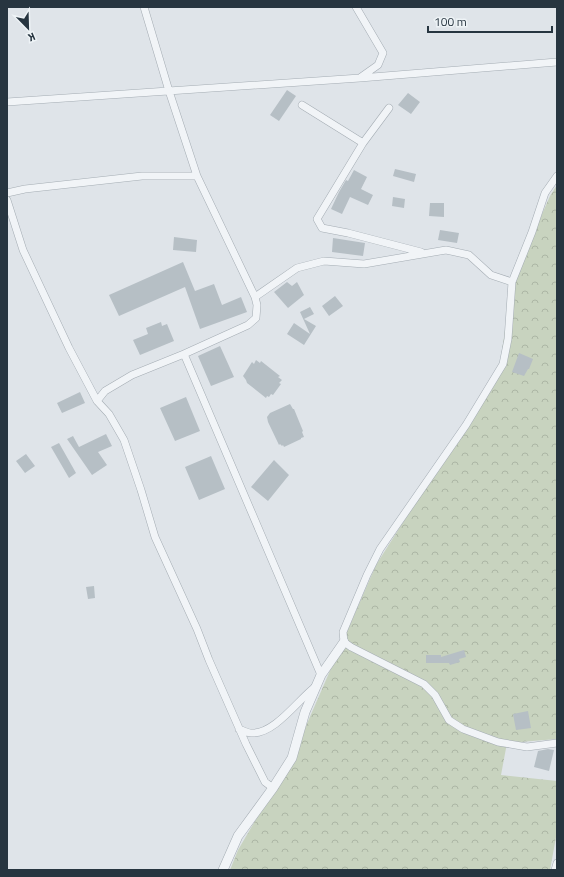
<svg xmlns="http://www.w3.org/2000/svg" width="564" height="877" font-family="'Titillium Web',sans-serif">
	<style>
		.forest { fill: url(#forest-crowns) }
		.building { fill: #b6bfc5 }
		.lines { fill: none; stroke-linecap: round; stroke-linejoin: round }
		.minor-casing { stroke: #a4acb3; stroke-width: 8 }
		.tertiary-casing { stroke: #a4acb3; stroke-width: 10 }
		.minor { stroke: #f1f4f7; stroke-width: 7 }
		.tertiary { stroke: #f1f4f7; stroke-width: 9 }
	</style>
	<defs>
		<pattern id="forest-crowns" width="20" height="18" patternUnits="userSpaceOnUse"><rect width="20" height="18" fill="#c8d3bf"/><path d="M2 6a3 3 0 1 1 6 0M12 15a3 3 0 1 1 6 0" fill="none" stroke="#acb6a5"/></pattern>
	</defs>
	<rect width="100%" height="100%" fill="#dfe4e9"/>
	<!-- forest -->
	<path class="forest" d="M557 185V739L507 743 501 775 557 781V832L550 870H230L238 850 292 758 376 565 499 371 512 282 550 196Z"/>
	<!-- building -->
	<path class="building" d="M287 90 296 96 279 121 270 115Z
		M408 93 420 102 411 114 398 105Z
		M395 169 416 174 414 182 393 176Z
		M354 170 367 177 361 189 373 195 368 205 350 197 342 214 331 209 339 192 346 180 348 181Z
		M393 197 405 199 404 208 392 206Z
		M430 203H444V217L429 216Z
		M440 230 459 233 457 243 438 240Z
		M174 237 197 240 196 252 173 250Z
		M333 238 365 243 363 256 332 252Z
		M183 262 195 291 214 284 222 305 241 297 247 312 200 329 185 287 119 316 109 295Z
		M287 282 292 286 297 282 304 295 288 308 274 292Z
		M335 296 343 306 329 316 322 306Z
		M310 307 314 314 304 319 316 326 304 345 287 334 294 323 310 334 300 312Z
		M161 322 162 326 167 324 174 341 140 355 133 340 148 334 146 328Z
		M220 346 234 377 211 386 198 356Z
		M519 353 533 359 529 369H528L524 376 512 372Z
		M256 360 260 363 261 361 280 376 278 377 282 380 279 383 281 384 273 395 271 394 269 397 267 396 266 398 247 383 246 380 243 376 252 362 254 364Z
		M80 392 85 403 62 413 57 403Z
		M186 397 200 431 175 441 160 408Z
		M290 404 293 409H294L303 431 302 432 304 437 301 438V439L284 447 283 445 282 446 280 444 279 445 268 422 267 417 270 413Z
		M106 434 112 446 98 452 107 465 92 475 67 439 73 436 79 447Z
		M59 443 76 473 69 478 51 447Z
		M26 454 35 466 25 473 16 461Z
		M211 456 225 489 199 500 185 467Z
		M274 460 289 475 268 501 251 487Z
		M94 586 95 598 88 599 86 587Z
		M464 650 466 657 459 659 460 662 450 665 449 663H426V655H441V657Z
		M528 711 531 728 516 730 513 714Z
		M548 749 554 750 549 771 534 767 538 751Z"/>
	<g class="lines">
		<defs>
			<path id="minor" d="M144 7 169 91 197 176 255 297 257 305 256 318 248 325 184 354 321 675
				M356 7 383 53 378 65 361 77
				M7 102 360 78 557 62
				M302 105 363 143 317 219 322 228 348 233 421 252
				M363 143 389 108
				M557 176 545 193 532 232 512 282 508 339 503 364 466 425 380 549 367 575 343 632 344 642 351 647 424 684 435 695 449 720 463 729 498 742 527 747 557 743
				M7 193 25 189 142 176H197
				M7 200 23 250 69 348 97 401 109 414 124 440 141 490 155 537 197 629 209 660 246 744 265 782 273 788
				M255 297 297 268 324 261 364 264 446 250 469 255 491 275 512 282
				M97 401 105 391 132 375 184 354
				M239 729C242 730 247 733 251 733 274 735 298 700 315 687
				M555 870 557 863"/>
			<path id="tertiary" d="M223 870 238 836 273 788 292 758 305 712 321 675 344 642"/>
		</defs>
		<!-- minor casing -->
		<use href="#minor" class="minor-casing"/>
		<!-- tertiary casing -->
		<use href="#tertiary" class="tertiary-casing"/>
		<!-- minor -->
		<use href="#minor" class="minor"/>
		<!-- tertiary -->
		<use href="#tertiary" class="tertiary"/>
	</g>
	<!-- border -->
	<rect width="564" height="877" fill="none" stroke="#273540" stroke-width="16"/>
	<!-- north arrow -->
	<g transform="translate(28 28) rotate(157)" stroke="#eef3f6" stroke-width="3" paint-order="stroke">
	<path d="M0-3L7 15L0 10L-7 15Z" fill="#273540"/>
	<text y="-6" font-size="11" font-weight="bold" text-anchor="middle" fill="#273540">K</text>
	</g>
	<!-- scale -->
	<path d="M428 26v6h124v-6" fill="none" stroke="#273540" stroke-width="2"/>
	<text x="434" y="26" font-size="12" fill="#273540" stroke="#eef3f6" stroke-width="3" paint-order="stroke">100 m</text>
</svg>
